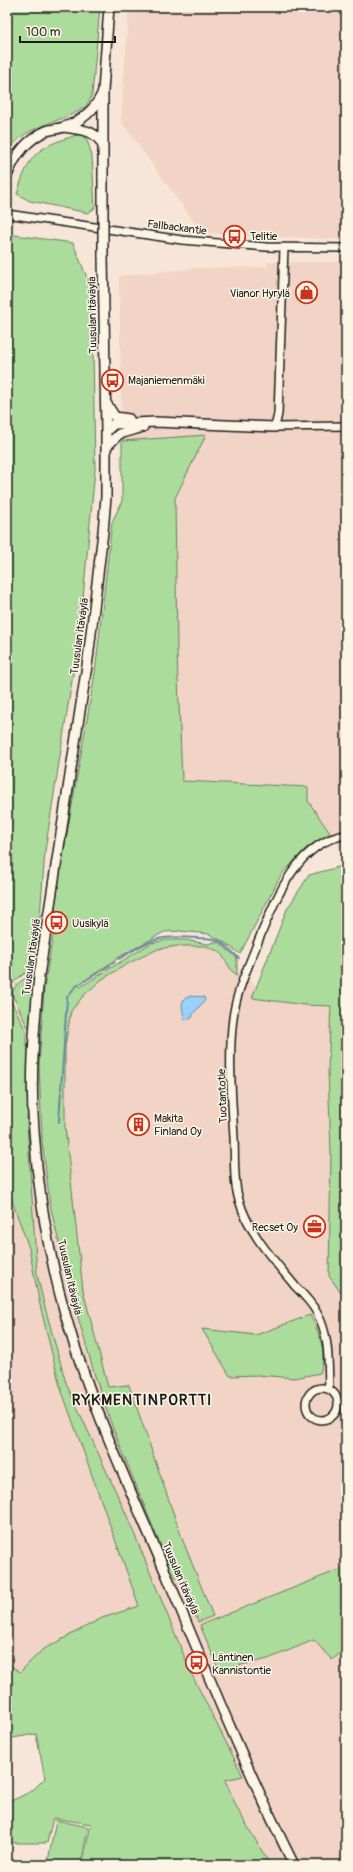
<svg xmlns="http://www.w3.org/2000/svg" width="353" height="1872" font-family="Pangolin,sans-serif">
	<style>
		.built { fill: #f1d4c6 }
		.green { fill: #acdc9c; stroke: #647c5c }
		.water { fill: #99d2f9; stroke: #6789a1 }
		.lines { fill: none; stroke-linecap: round; stroke-linejoin: round }
		.stream { stroke: #6789a1; stroke-width: 2 }
		.minor-casing { stroke: #1c1c1c; stroke-width: 10 }
		.major-casing { stroke: #1c1c1c; stroke-width: 12 }
		.minor { stroke: #fcf5e5; stroke-width: 7 }
		.major { stroke: #fcf5e5; stroke-width: 9 }
		.major-bridge-casing { stroke: #1c1c1c; stroke-width: 12; stroke-linecap: butt }
		.major-bridge { stroke: #fcf5e5; stroke-width: 9 }
		.labels { text-anchor: middle; stroke-width: 3; stroke-linejoin: round; paint-order: stroke }
		.street-label { font-size: 11px; fill: #1c1c1c; stroke: #fcf5e5 }
		.poi-label { font-size: 11px; fill: #1c1c1c; stroke: #fcf5e5; text-anchor: start }
		.district-label { font-size: 15px; font-weight: bold; letter-spacing: 1px; fill: #1c1c1c; stroke: #fcf5e5 }
	</style>
	<rect width="100%" height="100%" fill="#f7e6d7"/>
	<filter id="ink" filterUnits="userSpaceOnUse"><feTurbulence type="fractalNoise" baseFrequency=".025" numOctaves="2"/><feDisplacementMap in="SourceGraphic" scale="8" xChannelSelector="R" yChannelSelector="G"/><feConvolveMatrix kernelMatrix="1 2 1 2 8 2 1 2 1" color-interpolation-filters="sRGB"/></filter>
	<g filter="url(#ink)">
		<!-- built -->
		<path class="built" d="M129 7H346V240L202 233 121 121Z
			M267 262H346V856L308 801V787L182 781 177 653 175 498 206 435 122 441 119 276 198 268 268 267Z
			M177 946H206L220 952 232 971 256 985 252 998 305 1005H331L328 1071 331 1151 329 1276 346 1300V1865H270L238 1810 225 1779 243 1776 192 1675 160 1598 137 1607 42 1650 20 1672 7 1663V1019L44 990 84 995 101 980 129 963 158 949Z"/>
		<!-- green -->
		<path class="green" d="M7 7H100L92 95C90 99 87 106 84 108 59 124 21 125 7 154Z
			M80 134 87 140 92 156 95 208 88 213 30 201 17 194C30 151 38 147 80 134Z
			M7 234 73 243 92 290 95 470 80 630 45 851 36 968C23 973 14 980 7 992Z
			M206 435 175 498 177 653 182 781 308 787V801L330 833 305 849 281 875 240 954 224 942 209 934 180 931 164 932 121 956 78 985 80 987 151 943 166 940H185L208 944 214 942 220 943 237 958V975L232 971 220 952 206 946H177L158 949 129 963 101 980 84 995 71 1011 65 1046V1127L83 1290 108 1387 129 1385 183 1541 213 1616 198 1622 181 1581 172 1574 112 1426 95 1376 71 1293 50 1205 42 1140 39 1065 44 989 53 935 56 936 58 919 56 918 55 903 95 673 112 522 122 501V441Z
			M346 865V1300L329 1276 331 1151 328 1071 331 1006 305 1005 252 998 287 909 309 875Z
			M35 976 29 1028H28L12 994C15 983 24 977 35 976Z
			M7 993 26 1031V1045H28L29 1061 27 1123 37 1274 44 1304 66 1383 127 1516 192 1675 243 1776 225 1780 238 1810 270 1865H82L91 1824 53 1818 47 1843H7V1803L32 1791 45 1778 36 1734 7 1739V1663L20 1672 42 1650 102 1618 139 1606 60 1386 40 1305 29 1248 7 1187Z
			M310 1315C320 1334 327 1352 320 1373L295 1378 258 1375 230 1376 202 1329 256 1335Z
			M346 1567V1648L332 1660 314 1640 268 1659 219 1670 200 1625Z
			M56 1820 88 1827 81 1865H67L48 1861Z"/>
		<!-- water -->
		<path class="water" d="M190 996 204 997 205 1000 193 1014 192 1018 186 1020 184 1019 182 1005 184 999Z"/>
		<g class="lines">
			<!-- stream -->
			<path class="stream" d="M119 959C152 939 157 935 197 938 205 939 213 937 221 942 227 946 233 953 239 958
				M59 1122 67 997 75 987 115 962"/>
			<defs>
				<path id="minor" d="M7 214 182 240 266 247 346 248
					M284 248 278 414 275 427 346 426
					M306 1404a16 16 0 1 1 32 0a16 16 0 1 1-32 0Z
					M329 1389C328 1363 330 1336 317 1313 312 1303 303 1294 295 1286 273 1259 249 1234 239 1200 233 1181 235 1158 234 1138 232 1099 228 1057 233 1018 236 993 248 967 257 944 274 904 295 842 346 835"/>
				<path id="major" d="M64 127C80 130 96 129 103 146
					M7 176C14 157 26 140 46 131 52 129 58 129 64 127 82 121 94 111 102 94
					M103 178V91L109 7
					M103 255 106 431V497L103 532 88 659 39 976C34 1027 30 1080 34 1131 38 1193 49 1257 66 1317 91 1406 131 1491 167 1576 207 1673 247 1771 294 1865
					M106 403 115 417 129 419
					M106 431 114 424 156 422 275 427
					M106 447 119 434 143 427"/>
			</defs>
			<!-- minor casing -->
			<use href="#minor" class="minor-casing"/>
			<!-- major casing -->
			<use href="#major" class="major-casing"/>
			<!-- minor -->
			<use href="#minor" class="minor"/>
			<!-- major -->
			<use href="#major" class="major"/>
			<defs>
				<path id="major-bridge" d="M103 255V178"/>
			</defs>
			<!-- major-bridge casing -->
			<use href="#major-bridge" class="major-bridge-casing"/>
			<!-- major-bridge -->
			<use href="#major-bridge" class="major-bridge"/>
		</g>
	</g>
	<!-- icons -->
	<defs>
		<symbol id="bus-ring" viewBox="-11 -11 22 22"><circle r="9.5" fill="#fcf5e5" stroke="#c8321e" stroke-width="1.5"/><path d="M-5-6H5V4H4V6H2V4H-2V6H-4V4H-5ZM-3.5-4V0h7V-4ZM-3.5 1.2v1.5H-2V1.2ZM2 1.2v1.5H3.5V1.2Z" fill="#c8321e"/></symbol>
		<symbol id="shop-ring" viewBox="-11 -11 22 22"><circle r="9.5" fill="#fcf5e5" stroke="#c8321e" stroke-width="1.5"/><path d="M-5-2.5h2.3a2.7 3.5 0 0 1 5.4 0H5L5.5 6h-11ZM-1.5-2.5h3a1.5 2.3 0 0 0-3 0Z" fill="#c8321e"/></symbol>
		<symbol id="building-ring" viewBox="-11 -11 22 22"><circle r="9.5" fill="#fcf5e5" stroke="#c8321e" stroke-width="1.5"/><path d="M-4-6H4V6H1V3H-1V6H-4ZM-2.5-4.3h1.7v1.8h-1.7ZM.8-4.3h1.7v1.8H.8ZM-2.5-1h1.7V.8h-1.7ZM.8-1h1.7V.8H.8Z" fill="#c8321e"/></symbol>
		<symbol id="office-ring" viewBox="-11 -11 22 22"><circle r="9.5" fill="#fcf5e5" stroke="#c8321e" stroke-width="1.5"/><path d="M-6-3h4V-5.5h4V-3h4V5H-6ZM-1-4.5V-3h2v-1.5ZM-6 0V1H6V0Z" fill="#c8321e"/></symbol>
	</defs>
	<g fill-rule="evenodd">
		<use href="#bus-ring" x="222" y="224" width="25" height="25"/>
		<use href="#shop-ring" x="294" y="280" width="25" height="25"/>
		<use href="#bus-ring" x="100" y="368" width="25" height="25"/>
		<use href="#bus-ring" x="44" y="910" width="25" height="25"/>
		<use href="#building-ring" x="126" y="1112" width="25" height="25"/>
		<use href="#office-ring" x="302" y="1214" width="25" height="25"/>
		<use href="#bus-ring" x="184" y="1650" width="25" height="25"/>
	</g>
	<g class="labels">
		<!-- street labels -->
		<g class="street-label">
			<text transform="translate(177 227) rotate(7)" y="4">Fallbackantie</text>
			<text transform="translate(92 315) rotate(-91)" y="4">Tuusulan itäväylä</text>
			<text transform="translate(79 636) rotate(-82)" y="4">Tuusulan itäväylä</text>
			<text transform="translate(31 957) rotate(-82)" y="4">Tuusulan itäväylä</text>
			<text transform="translate(222 1096) rotate(-92)" y="4">Tuotantotie</text>
			<text transform="translate(70 1277) rotate(77)" y="4">Tuusulan itäväylä</text>
			<text transform="translate(181 1578) rotate(67)" y="4">Tuusulan itäväylä</text>
		</g>
		<!-- poi labels -->
		<g class="poi-label">
			<text x="250" y="240">Telitie</text>
			<text x="290" y="297" text-anchor="end">Vianor Hyrylä</text>
			<text x="128" y="384">Majaniemenmäki</text>
			<text x="72" y="927">Uusikylä</text>
			<text x="154" y="1122">Makita<tspan x="154" dy="13">Finland Oy</tspan></text>
			<text x="298" y="1231" text-anchor="end">Recset Oy</text>
			<text x="212" y="1661">Läntinen<tspan x="212" dy="13">Kannistontie</tspan></text>
		</g>
		<!-- district labels -->
		<g class="district-label">
			<text x="142" y="1405">RYKMENTINPORTTI</text>
		</g>
	</g>
	<!-- margin -->
	<rect width="353" height="1872" fill="none" stroke="#fcf5e5" stroke-width="24"/>
	<rect x="12" y="12" width="329" height="1848" fill="none" stroke="#1c1c1c" stroke-width="1.5" filter="url(#ink)"/>
	<!-- scale -->
	<path d="M20 36v6h95v-6" fill="none" stroke="#1c1c1c" stroke-width="2"/>
	<text x="26" y="36" font-size="12" fill="#1c1c1c" stroke="#fcf5e5" stroke-width="3" paint-order="stroke">100 m</text>
</svg>
